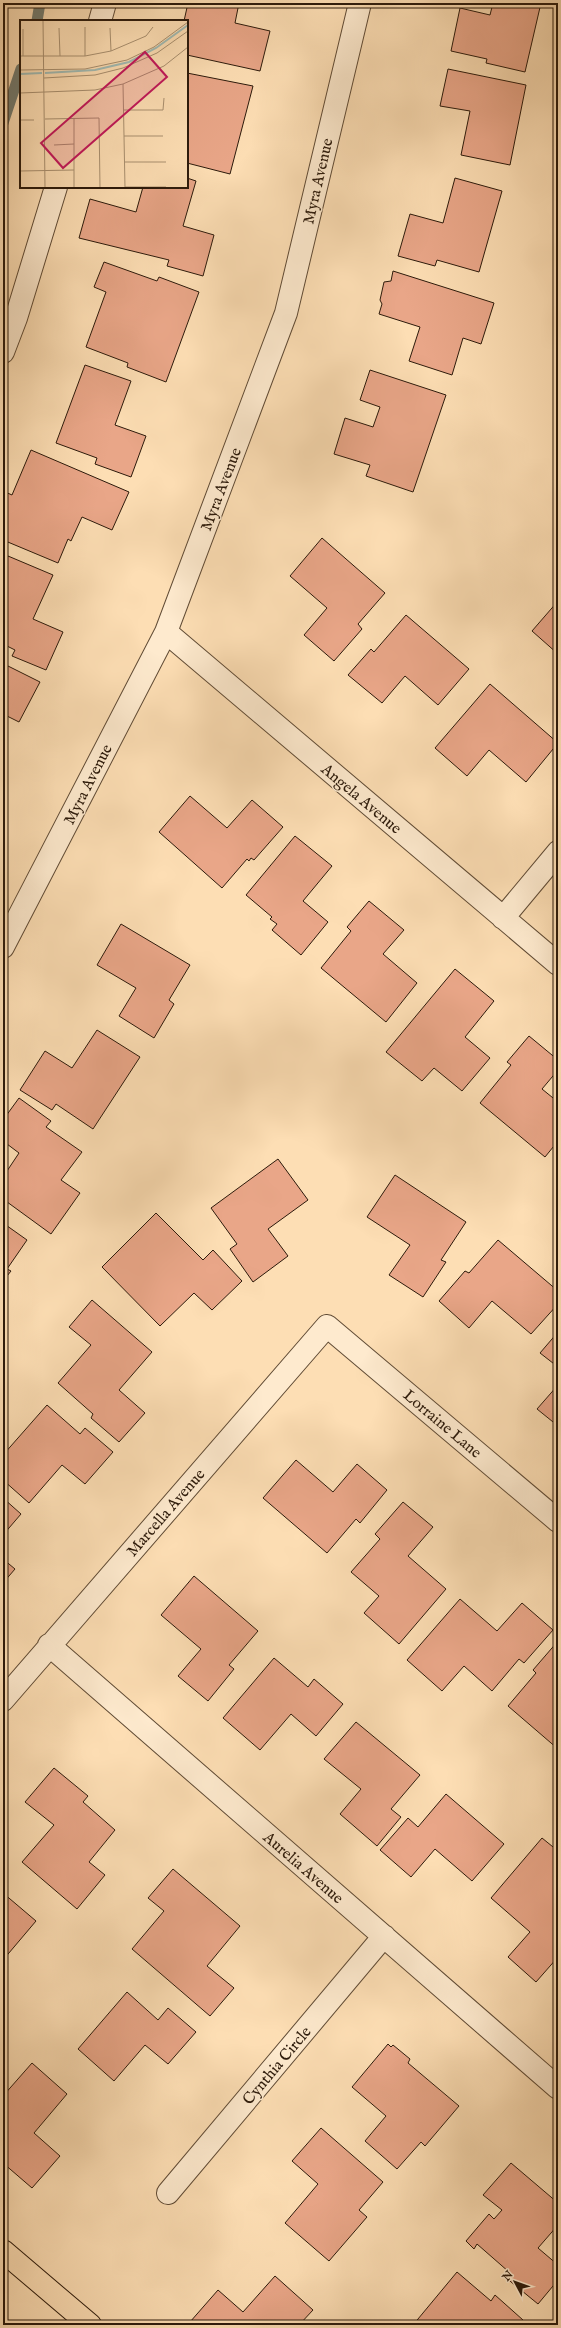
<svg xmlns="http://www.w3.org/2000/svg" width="561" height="2328" font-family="'IM FELL English',serif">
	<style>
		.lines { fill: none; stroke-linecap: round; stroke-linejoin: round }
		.stream { stroke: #727b70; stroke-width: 11 }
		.building { fill: #e9a688; stroke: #2c1a0b }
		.minor-casing { stroke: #604b35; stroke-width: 24 }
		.major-casing { stroke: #2c1a0b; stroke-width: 24 }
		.minor { stroke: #feeace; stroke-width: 22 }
		.major { stroke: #fddeb4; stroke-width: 22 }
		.labels { text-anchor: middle; stroke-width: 3; stroke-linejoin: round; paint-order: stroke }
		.street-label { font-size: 16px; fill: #2c1a0b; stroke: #feeace }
		.inset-river { fill: none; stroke: #a1bbb4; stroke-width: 2 }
		.inset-road { fill: none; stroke: #a99070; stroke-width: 1 }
		.view { fill: #c2185b; fill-opacity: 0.15; stroke: #c2185b; stroke-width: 2 }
		.inset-edge { fill: none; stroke: #2c1a0b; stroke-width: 2 }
	</style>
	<rect width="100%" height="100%" fill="#fddeb4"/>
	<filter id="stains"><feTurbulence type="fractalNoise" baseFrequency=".005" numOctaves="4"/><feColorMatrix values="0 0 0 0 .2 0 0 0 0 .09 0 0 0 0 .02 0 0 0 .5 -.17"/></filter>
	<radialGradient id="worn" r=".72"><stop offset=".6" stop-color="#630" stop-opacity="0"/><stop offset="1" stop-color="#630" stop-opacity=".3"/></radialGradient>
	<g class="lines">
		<!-- stream -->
		<path class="stream" d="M37 21 40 3
			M3 123 21 69"/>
	</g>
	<!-- building -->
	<path class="building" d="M188 3H239L235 23 270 31 260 71 187 55V21H184Z
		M493 3H541L525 72 486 63 487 59 451 51 460 8 490 15Z
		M448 69 526 85 510 165 461 155 470 111 440 106Z
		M187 73 253 86 230 174 187 163Z
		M187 178 196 181 183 226 214 235 203 276 167 266 169 260 79 238 90 199 136 212 143 187H187Z
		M455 178 502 191 479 272 437 260 435 266 398 256 410 214 443 223Z
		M104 262 157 281 159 277 199 292 166 382 127 367 128 363 86 347 106 292 94 287Z
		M393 271 494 303 481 344 463 338 452 375 409 361 420 327 379 314 382 304 380 300 384 282 391 281Z
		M85 365 131 381 115 425 146 436 131 477 95 464 97 458 56 443Z
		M370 370 446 395 413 492 366 476 370 465 334 454 345 418 373 427 380 407 360 400Z
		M31 450 129 492 112 530 82 517 71 541 68 539 58 563 3 540V491L12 495Z
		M322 538 385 593 358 624 362 629 334 661 304 635 327 608 290 576Z
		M8 556 53 575 33 619 63 632 46 670 12 656 15 650 3 644V566Z
		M558 601V654L532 631Z
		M406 615 469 669 438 705 405 676 382 703 348 675 371 649 374 652Z
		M6 665 40 682 19 722 3 714V669Z
		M490 684 558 743 526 782 489 750 467 776 435 748Z
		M190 796 227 828 252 800 283 827 254 860 251 858 249 861 247 859 222 888 159 832Z
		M295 836 332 866 303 901 328 922 301 955 272 930 277 924 270 919 272 917 246 895Z
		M369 901 404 930 383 954 417 983 386 1022 321 968 351 931 347 927Z
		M121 924 190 965 169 1000 174 1004 154 1038 119 1016 136 988 97 965Z
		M455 969 494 1001 465 1037 490 1058 462 1091 434 1068 422 1081 386 1052Z
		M97 1030 140 1057 93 1129 56 1104 52 1110 20 1090 45 1051 72 1068Z
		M529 1036 558 1060V1070L542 1089 558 1102V1141L545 1157 480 1103 511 1065 507 1062Z
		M19 1098 51 1121 46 1127 82 1152 61 1180 80 1193 51 1234 3 1199V1177L19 1153 3 1141V1120Z
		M278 1159 308 1200 268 1229 288 1256 253 1282 230 1249 237 1244 211 1208Z
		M395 1175 466 1222 441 1260 446 1262 423 1297 389 1275 410 1245 367 1217Z
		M156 1213 203 1260 213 1250 242 1281 212 1310 194 1293 160 1326 102 1267Z
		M3 1223 27 1240 7 1269 11 1271 3 1281Z
		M498 1240 558 1291V1304L531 1334 492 1301 469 1328 439 1301 465 1271 469 1273Z
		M92 1300 152 1352 119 1390 145 1413 119 1442 91 1418 93 1414 58 1383 91 1345 69 1327Z
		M558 1332V1367L540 1353Z
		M558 1385V1426L537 1409Z
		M47 1405 80 1434 85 1428 113 1452 85 1484 62 1465 29 1503 3 1480V1455Z
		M296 1460 333 1492 357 1464 387 1490 360 1523 356 1519 327 1553 263 1498Z
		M3 1498 21 1514 3 1535Z
		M403 1502 433 1527 408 1556 446 1589 399 1644 364 1613 379 1596 351 1572 380 1539 375 1534Z
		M3 1559 15 1569 3 1583Z
		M194 1576 258 1631 229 1665 234 1669 208 1701 178 1676 201 1649 161 1615Z
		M460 1599 497 1631 522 1603 553 1630 524 1663 519 1659 492 1691 464 1666 442 1691 407 1660Z
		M558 1641V1749L508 1706 536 1673 533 1670Z
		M274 1658 308 1687 314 1679 343 1704 316 1736 291 1714 260 1750 223 1718Z
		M356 1722 420 1775 391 1809 401 1817 377 1846 340 1814 361 1789 324 1759Z
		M54 1768 88 1796 83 1802 115 1830 89 1862 105 1875 77 1909 22 1862 54 1825 25 1802Z
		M446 1794 504 1844 472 1881 435 1849 411 1877 380 1850 408 1818 418 1827Z
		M542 1838 558 1851V1957L536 1982 508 1957 530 1932 491 1898Z
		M173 1869 240 1926 207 1966 234 1988 210 2016 132 1949 164 1911 148 1898Z
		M3 1893 36 1921 3 1960Z
		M127 1992 158 2020 168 2008 196 2032 168 2064 145 2045 114 2081 78 2049Z
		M388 2044 391 2047 393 2045 410 2059 408 2063 459 2106 425 2146 421 2142 397 2169 365 2141 386 2116 352 2087Z
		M32 2063 67 2094 34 2133 60 2156 32 2188 3 2163V2096Z
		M321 2128 383 2182 359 2210 367 2217 329 2261 285 2223 318 2184 292 2161Z
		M511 2163 558 2203V2225L538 2248 558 2265V2280L538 2304 505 2277 509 2272 477 2244 474 2249 466 2241 489 2214 494 2219 502 2210 483 2195Z
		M457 2272 491 2301 495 2295 523 2320 519 2325H413Z
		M275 2276 313 2310 299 2325H194L190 2322 218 2290 243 2312Z"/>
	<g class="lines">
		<defs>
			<path id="minor" d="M100 21 105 3
				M3 352 16 318 56 187
				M166 632 558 964
				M503 918 558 852
				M3 947 166 632 286 313 360 3
				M49 1645 558 2088
				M3 1700 327 1326 558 1521
				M168 2193 384 1936"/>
			<path id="major" d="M3 2251 90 2325"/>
		</defs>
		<!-- minor casing -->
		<use href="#minor" class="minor-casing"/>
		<!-- major casing -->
		<use href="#major" class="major-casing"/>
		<!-- minor -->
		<use href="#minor" class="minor"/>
		<!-- major -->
		<use href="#major" class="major"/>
	</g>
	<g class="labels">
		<!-- street labels -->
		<g class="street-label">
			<text transform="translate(317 181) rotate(-77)" y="6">Myra Avenue</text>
			<text transform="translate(220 489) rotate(-69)" y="6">Myra Avenue</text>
			<text transform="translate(87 784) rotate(-63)" y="6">Myra Avenue</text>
			<text transform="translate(362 798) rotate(40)" y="6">Angela Avenue</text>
			<text transform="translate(443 1423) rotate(40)" y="6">Lorraine Lane</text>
			<text transform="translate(165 1512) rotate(-49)" y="6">Marcella Avenue</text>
			<text transform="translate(304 1867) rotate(41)" y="6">Aurelia Avenue</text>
			<text transform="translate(276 2065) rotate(-50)" y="6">Cynthia Circle</text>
		</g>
	</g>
	<!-- overview -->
	<g transform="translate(20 20)">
		<rect width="168" height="168" fill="#fddeb4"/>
		<path class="inset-river" d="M25 53 75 50 109 42 136 28 168 5M0 54 22 53"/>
		<path class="inset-road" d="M23 0 25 168M65 7V36M39 8 40 36M90 8 91 31M3 9V36M0 36H65L91 31 126 16 133 7M0 50 65 49 107 40 134 27 168 2M24 58 75 55 103 48 137 33 168 11M103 64 105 168M0 73 75 70 103 64 144 46 168 27M104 90H143L144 78M25 99 79 98 80 168M0 100H14M104 116H143M34 125 54 124M104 142H146M0 151 54 150M105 167H146M54 168V98"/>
		<path class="view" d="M125 32 147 57 43 148 21 123Z"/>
		<rect width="168" height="168" class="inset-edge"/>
	</g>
	<!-- margin -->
	<rect width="561" height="2328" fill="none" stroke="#fddeb4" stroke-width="16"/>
	<rect x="4" y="4" width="553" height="2320" fill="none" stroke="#2c1a0b" stroke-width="2"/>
	<rect x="8" y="8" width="545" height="2312" fill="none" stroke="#2c1a0b"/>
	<!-- north arrow -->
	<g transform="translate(515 2282) rotate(311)" stroke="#feeace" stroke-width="3" paint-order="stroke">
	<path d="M0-3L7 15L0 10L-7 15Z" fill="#2c1a0b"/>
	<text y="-6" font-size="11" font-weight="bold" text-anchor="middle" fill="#2c1a0b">N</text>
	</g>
	<rect width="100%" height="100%" filter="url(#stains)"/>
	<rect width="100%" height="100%" fill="url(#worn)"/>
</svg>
